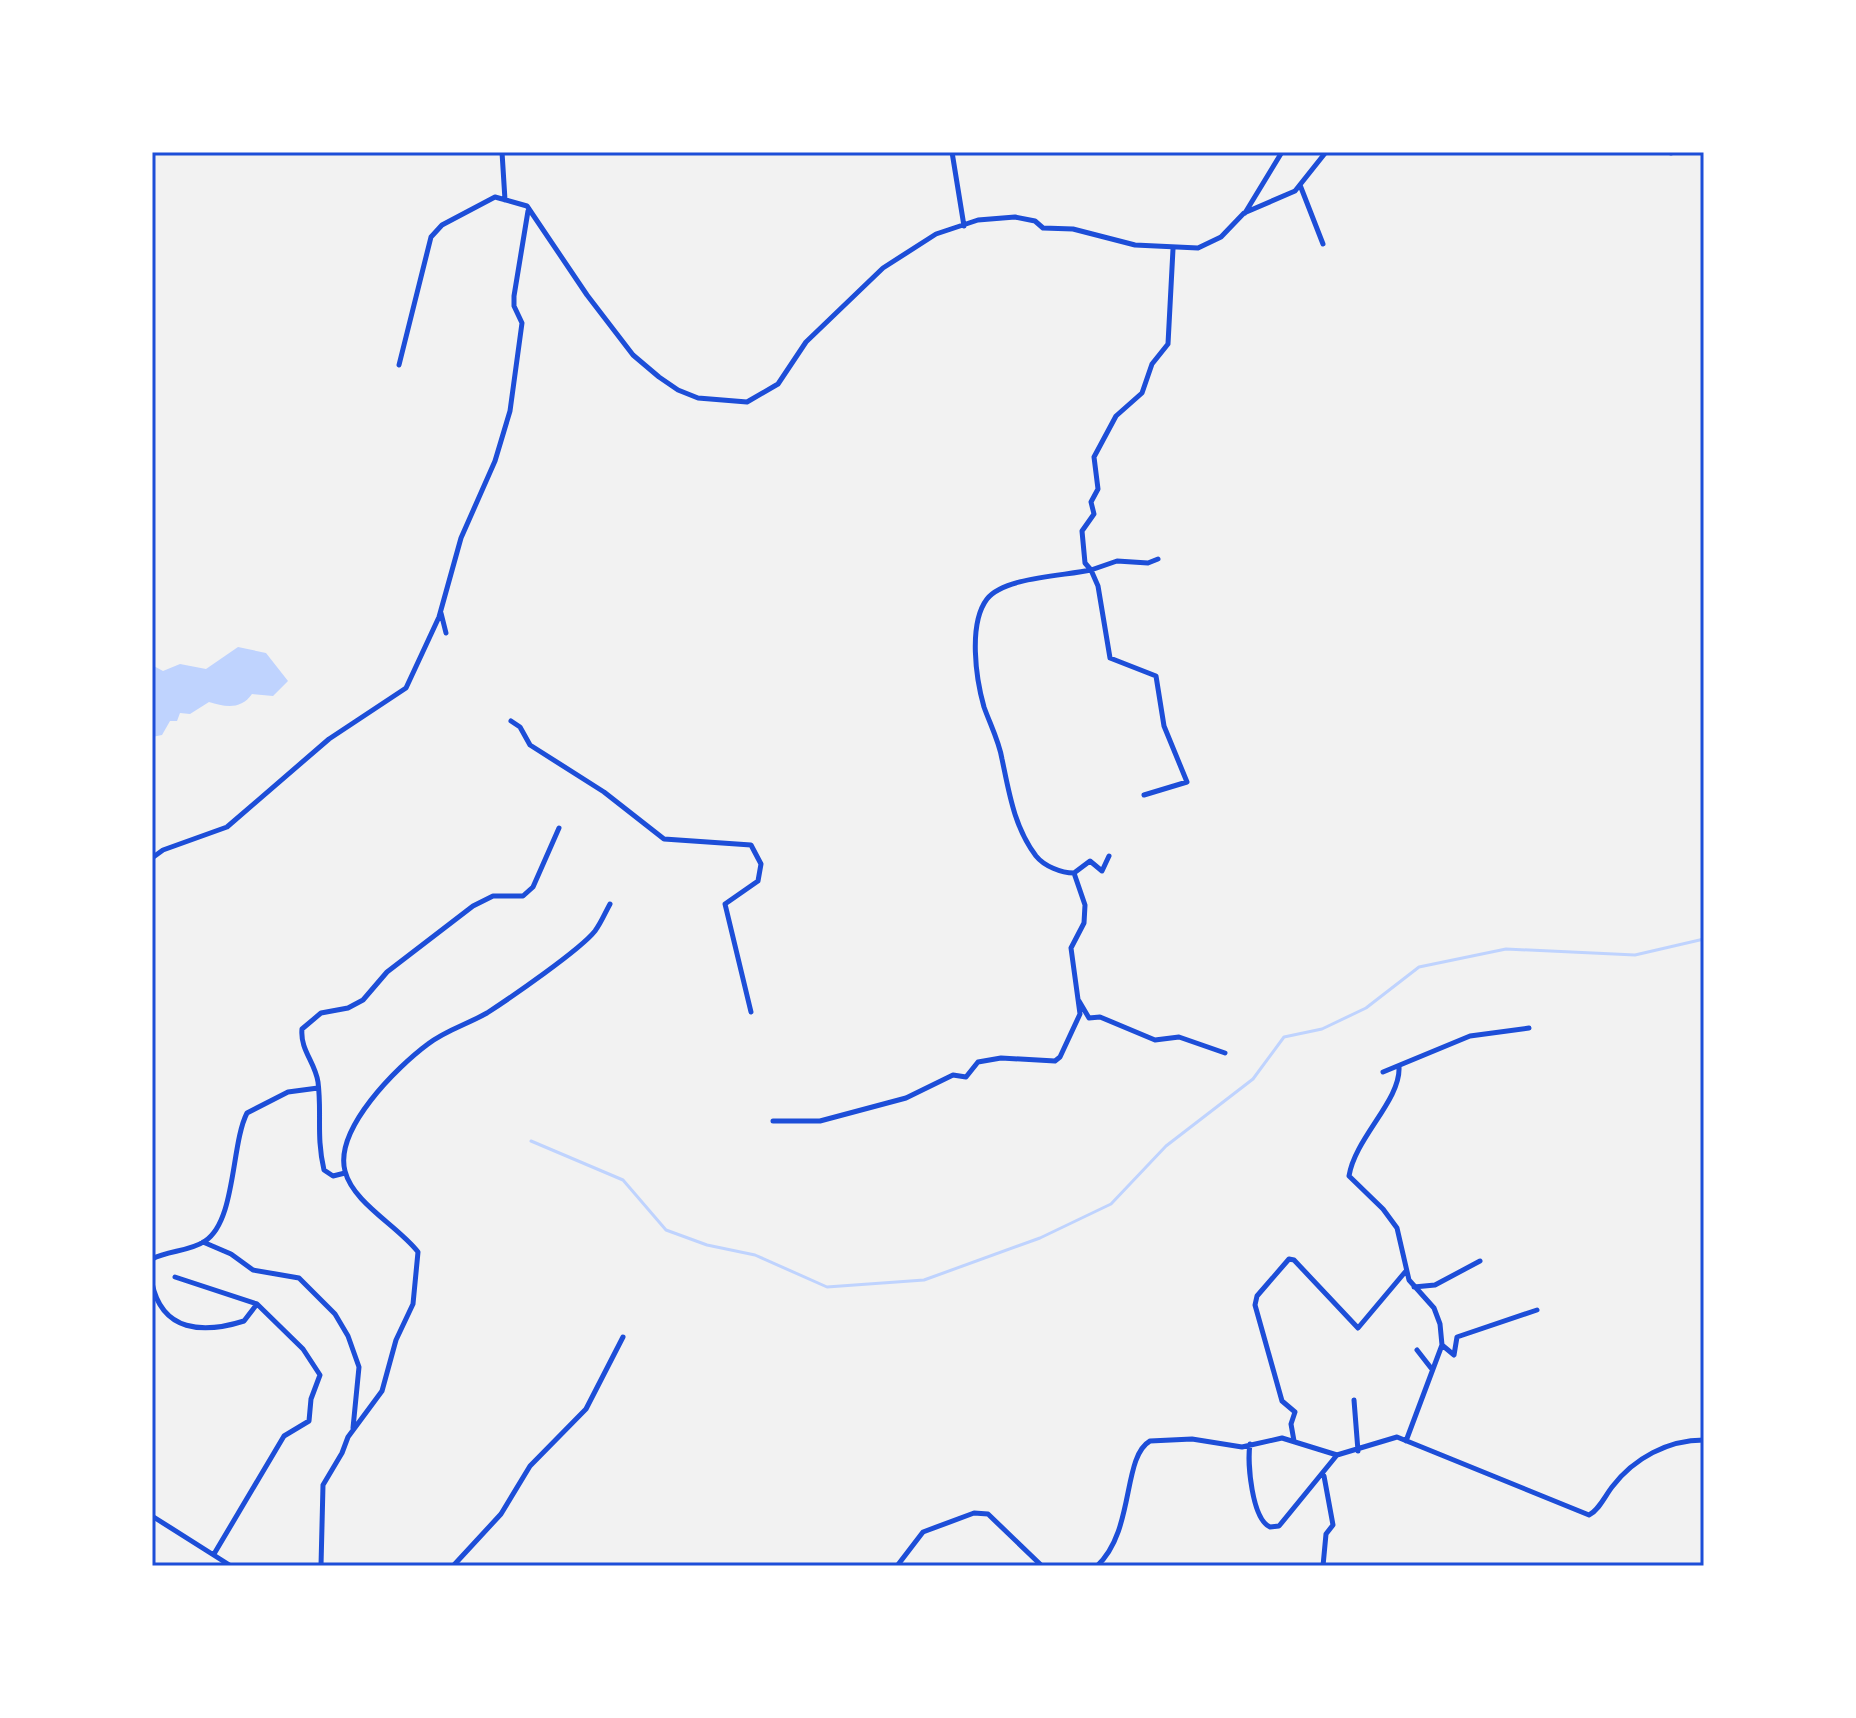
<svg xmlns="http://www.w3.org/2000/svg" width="1856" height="1718" font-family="'Public Sans',sans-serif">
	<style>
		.water { fill: #bfd3fe }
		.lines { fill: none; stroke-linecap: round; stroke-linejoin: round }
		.stream { stroke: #bfd3fe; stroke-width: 3 }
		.minor { stroke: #1d4ed8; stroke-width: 5 }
		.neatline { fill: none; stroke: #1d4ed8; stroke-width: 3 }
	</style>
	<rect width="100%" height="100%" fill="#f2f2f2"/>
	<!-- water -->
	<path class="water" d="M238 647 266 653 288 681 273 696 252 694C241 710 225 707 209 702L190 714 180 713 177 721H170L162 735 152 737V665L163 671 180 664 206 669Z"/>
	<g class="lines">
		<!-- stream -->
		<path class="stream" d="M531 1141 623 1180 666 1230 707 1245 755 1255 827 1287 924 1280 1040 1238 1111 1204 1166 1146 1253 1079 1284 1037 1322 1029 1366 1008 1419 967 1506 949 1635 955 1704 939"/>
		<!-- minor -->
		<path class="minor" d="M502 152 505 200
			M952 152 964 226
			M1671 153V152
			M1300 185 1323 244
			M1245 213 1282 152
			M399 365 431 237 442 225 495 197 527 206 587 295 633 355 659 377 678 390 698 398 747 402 778 384 806 342 883 268 936 234 978 220 1015 217 1035 221 1043 228 1073 229 1135 245 1198 248 1221 237 1244 213 1295 191 1326 152
			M441 613 446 633
			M511 721 520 727 530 745 604 792 664 839 751 845 761 864 758 881 725 904 751 1012
			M1144 795 1187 782 1164 726 1156 676 1110 658 1098 586 1091 570 1117 561 1148 563 1158 559
			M1109 856 1102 871 1090 861 1074 873C1061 873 1044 866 1036 856 1014 827 1009 792 1002 759 999 741 990 724 984 707 976 679 968 624 987 599 1004 577 1064 576 1091 570L1085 563 1082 531 1094 514 1091 502 1098 489 1094 457 1116 416 1142 393 1152 364 1168 344 1173 249
			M152 858 163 850 227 827 329 739 406 688 439 617 461 538 495 461 510 411 522 323 514 306V296L528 211
			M1079 1001 1089 1018 1100 1017 1155 1040 1179 1037 1225 1053
			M1399 1067C1401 1100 1355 1138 1349 1176L1383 1209 1397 1228 1409 1280 1434 1308 1440 1324 1442 1345 1406 1441
			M1383 1072 1470 1036 1529 1028
			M773 1121H820L906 1098 953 1075 966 1077 978 1062 1001 1058 1055 1061 1060 1057 1080 1014 1071 948 1084 923 1085 905 1074 873
			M345 1173 333 1176 324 1170C316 1136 322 1113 318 1082 315 1062 300 1050 302 1029L321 1013 348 1008 363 1000 387 972 473 906 493 896H523L533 887 559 828
			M203 1242 231 1254 253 1270 299 1278 335 1314 348 1336 359 1367 353 1428
			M152 1259C168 1250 189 1252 205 1241 236 1221 231 1144 247 1113L288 1092 318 1088
			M175 1277 257 1304 303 1349 320 1375 311 1399 309 1421 284 1436 214 1554
			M152 1283C162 1332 203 1334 244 1321L257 1304
			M1414 1287 1435 1285 1480 1261
			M1442 1345 1454 1355 1457 1337 1537 1310
			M1417 1350 1431 1368
			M1354 1400 1358 1451
			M1294 1441 1291 1424 1295 1412 1282 1401 1255 1305 1257 1296 1289 1259 1294 1260 1358 1328 1406 1271
			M1250 1444C1247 1463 1252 1519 1270 1527L1279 1526 1337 1455
			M152 1516 231 1566
			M321 1566 323 1485 342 1453 348 1437 382 1391 396 1340 413 1304 418 1252C398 1226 353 1203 345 1171 334 1129 397 1067 428 1044 446 1030 468 1024 487 1013 510 998 580 950 595 931 601 923 605 913 610 904
			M453 1566 501 1514 530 1466 586 1409 623 1337
			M897 1566 923 1532 974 1513 988 1514 1042 1566
			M1097 1566C1135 1531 1122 1457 1150 1441L1192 1439 1242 1447 1282 1438 1337 1455 1397 1437 1589 1515C1599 1510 1605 1496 1612 1487 1634 1458 1668 1440 1704 1440
			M1323 1566 1326 1534 1333 1525 1324 1476"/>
	</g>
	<!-- border -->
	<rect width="1856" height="1718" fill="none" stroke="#ffffff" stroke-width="308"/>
	<rect x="154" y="154" width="1548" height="1410" class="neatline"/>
</svg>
